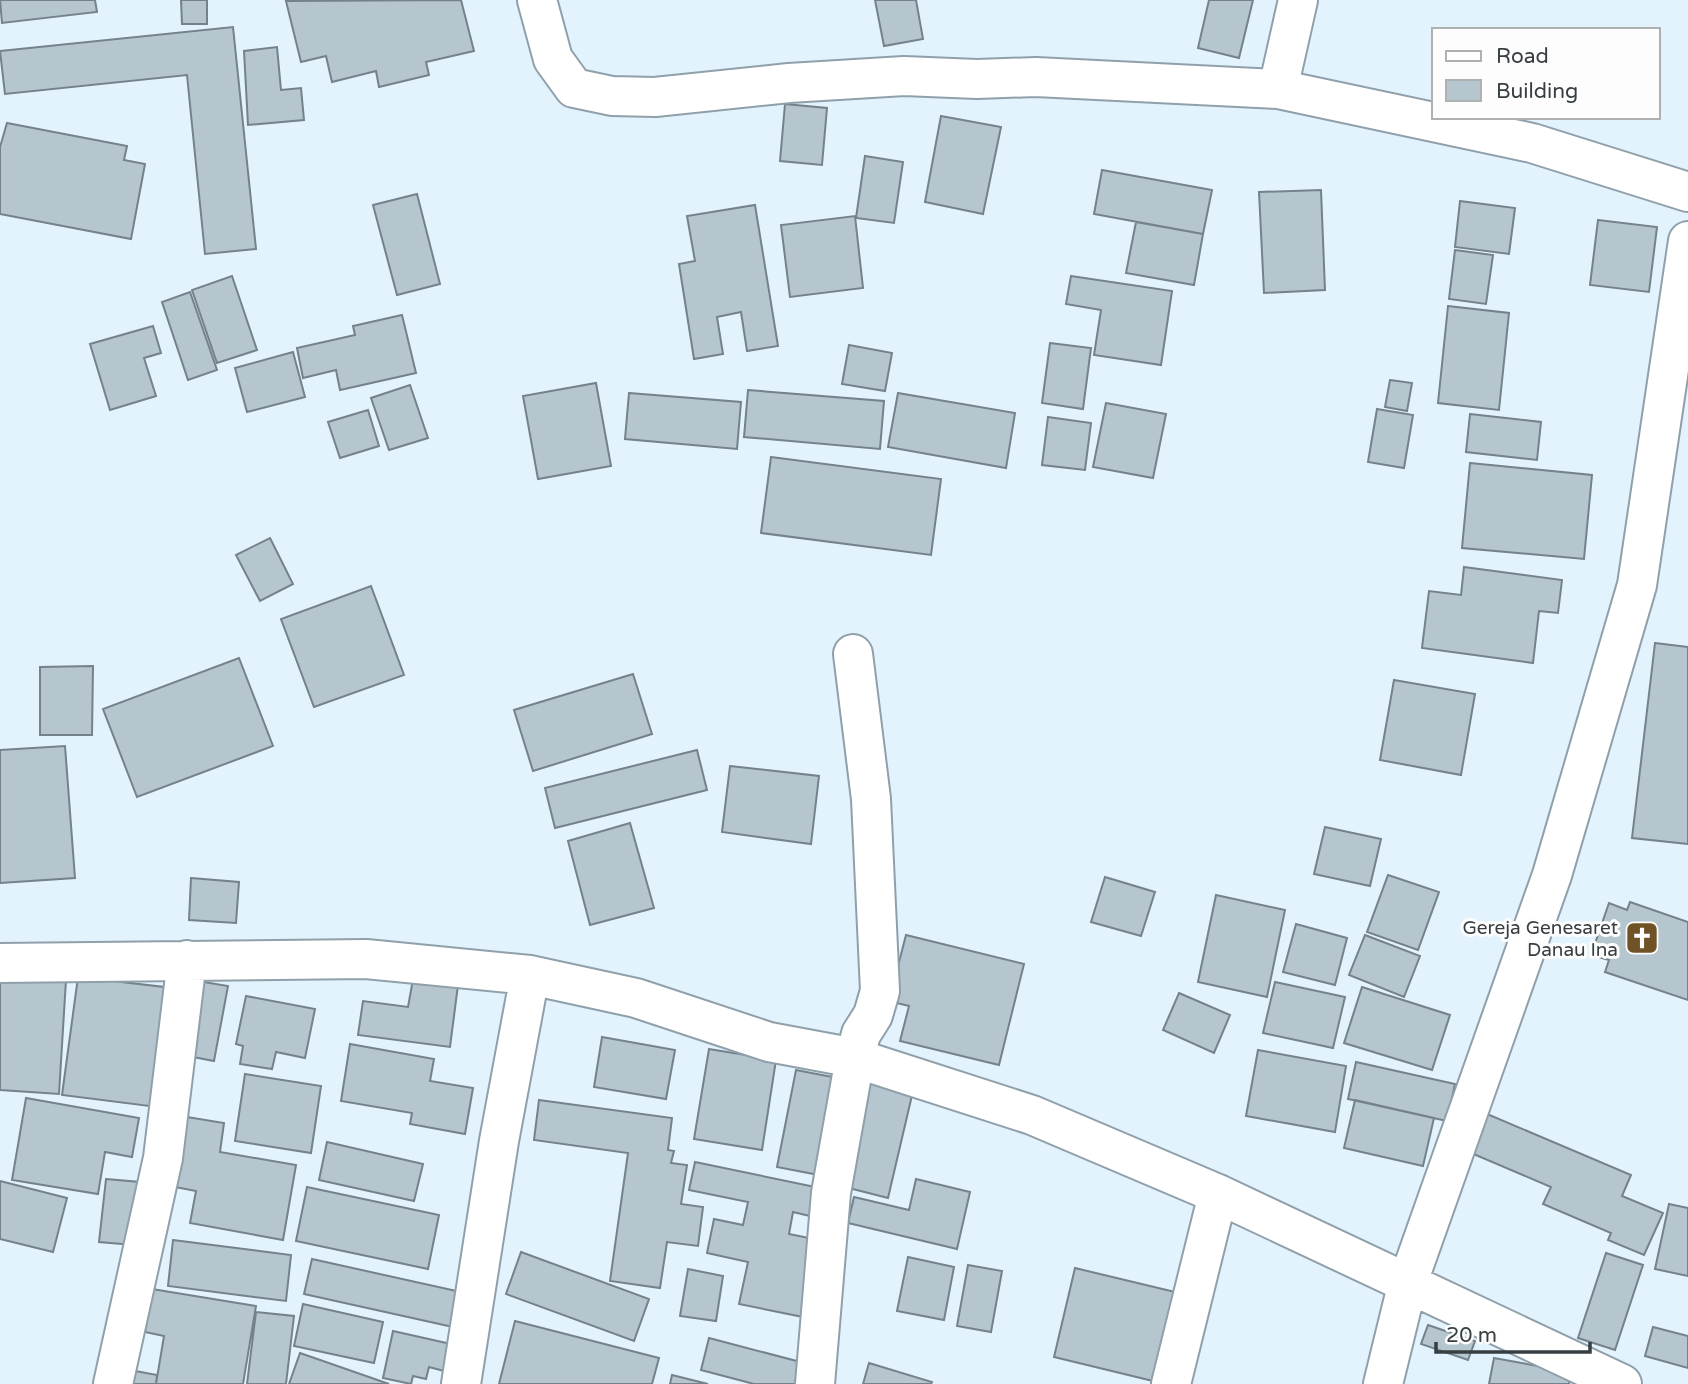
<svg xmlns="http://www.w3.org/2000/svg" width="1688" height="1384" font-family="'Varela Round',sans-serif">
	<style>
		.building { fill: #b5c6cf; stroke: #73828b; stroke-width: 2 }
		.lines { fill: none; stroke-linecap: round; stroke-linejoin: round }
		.street-casing { stroke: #90a0aa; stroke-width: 42 }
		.street { stroke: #fff; stroke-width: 38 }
		.labels { text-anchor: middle; stroke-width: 6; stroke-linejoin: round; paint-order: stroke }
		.poi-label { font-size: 19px; fill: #373e42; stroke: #fdfdfd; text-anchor: end }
	</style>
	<rect width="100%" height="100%" fill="#e2f3fd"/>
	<!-- building -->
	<path class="building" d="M0 0H95L97 12 2 23Z
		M181 0H207V24H182Z
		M461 0 474 51 426 62 429 75 379 87 376 71 332 82 326 56 301 62 286 1Z
		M875 0H916L923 39 884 46Z
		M1209 0H1253L1239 58 1198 48Z
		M233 27 256 249 205 254 187 75 5 94 0 51Z
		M277 47 281 90 301 88 304 120 248 125 244 51Z
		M785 104 827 108 822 165 780 161Z
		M941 116 1001 127 983 214 925 202Z
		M7 123 127 146 124 160 145 164 131 239 0 214V147Z
		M865 156 903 162 894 223 856 218Z
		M1102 170 1212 190 1203 234 1094 214Z
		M1321 190 1325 290 1264 293 1259 192Z
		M417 194 440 284 397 295 373 205Z
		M1460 201 1515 208 1509 254 1455 247Z
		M755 205 778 346 747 351 741 312 717 317 723 354 694 359 679 264 695 261 687 216Z
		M855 216 863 288 790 297 781 225Z
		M1598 220 1657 227 1649 292 1590 285Z
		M1136 222 1203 234 1194 285 1126 273Z
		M1455 250 1493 255 1486 304 1449 299Z
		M232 276 257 350 217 363 192 290Z
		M1071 276 1172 291 1161 365 1094 355 1101 310 1066 304Z
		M190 292 217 370 188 380 162 302Z
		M1448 306 1509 313 1499 410 1438 403Z
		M402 315 416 373 340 390 336 370 303 378 297 348 355 335 353 326Z
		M153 326 161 353 144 358 156 396 110 410 90 344Z
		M1050 343 1091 348 1083 409 1042 403Z
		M849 345 892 353 885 391 842 384Z
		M293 352 305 397 247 412 235 368Z
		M1390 380 1412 383 1407 411 1385 407Z
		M596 383 611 466 538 479 523 396Z
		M410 385 428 438 389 450 371 398Z
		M748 390 884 401 880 449 744 437Z
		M629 393 741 402 737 449 625 439Z
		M898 393 1015 413 1006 468 888 447Z
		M1106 403 1166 414 1153 478 1093 467Z
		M1377 409 1413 415 1404 468 1368 462Z
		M368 410 379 446 340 458 328 422Z
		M1470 414 1541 422 1537 460 1466 452Z
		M1048 417 1091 423 1085 470 1042 465Z
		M771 457 941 479 931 555 761 533Z
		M1470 463 1592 475 1584 559 1462 548Z
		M270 538 293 584 260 601 236 555Z
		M1464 567 1562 580 1558 613 1539 611 1533 663 1422 648 1429 591 1461 595Z
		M371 586 404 675 314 707 281 619Z
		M1655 643 1688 647V844L1632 838Z
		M239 658 273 746 137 797 103 709Z
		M93 666 92 735H40V667Z
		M633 674 652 734 533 771 514 710Z
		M1394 680 1475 694 1461 775 1380 760Z
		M65 746 75 878 0 883V750Z
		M697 750 707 790 555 828 545 788Z
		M730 766 819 776 811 844 722 832Z
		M630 823 654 908 590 925 568 841Z
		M1325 827 1381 839 1370 886 1314 874Z
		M1388 875 1439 892 1418 950 1367 932Z
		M1105 877 1155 892 1141 936 1091 922Z
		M191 878 239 882 236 923 189 920Z
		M1216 895 1285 910 1267 997 1198 982Z
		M1630 902 1688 922V1000L1605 972 1609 960 1591 955 1609 903 1627 910Z
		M1296 924 1347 938 1335 985 1283 972Z
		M906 935 1024 964 999 1065 900 1041 909 1006 889 1001Z
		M1365 935 1420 956 1404 997 1349 975Z
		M0 975 66 980 59 1094 0 1090Z
		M78 977 173 988 157 1107 62 1095Z
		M413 979 458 985 450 1047 358 1035 363 1001 408 1007Z
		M192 980 228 986 214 1061 177 1054Z
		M1275 982 1345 997 1333 1048 1263 1033Z
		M1362 987 1450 1015 1432 1070 1344 1043Z
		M1179 993 1230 1015 1214 1053 1163 1030Z
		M246 996 315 1009 305 1058 276 1052 272 1069 240 1064 243 1046 236 1044Z
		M602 1037 675 1050 666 1099 594 1087Z
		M350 1044 434 1059 430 1081 473 1088 465 1134 410 1124 412 1113 341 1101Z
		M709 1049 776 1060 762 1150 694 1139Z
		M1258 1050 1346 1066 1335 1132 1246 1116Z
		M1356 1062 1455 1084 1447 1121 1348 1099Z
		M796 1070 843 1079 824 1176 777 1167Z
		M245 1074 321 1086 311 1153 235 1141Z
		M865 1080 913 1091 888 1198 841 1186Z
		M26 1098 139 1118 132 1157 105 1152 98 1194 12 1180Z
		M539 1100 672 1118 668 1150 674 1151 671 1163 687 1165 681 1204 703 1207 698 1246 667 1242 660 1288 610 1281 628 1153 534 1140Z
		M1355 1100 1434 1118 1423 1166 1344 1148Z
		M1480 1111 1631 1175 1622 1196 1663 1213 1644 1255 1608 1240 1611 1233 1543 1204 1551 1187 1464 1150Z
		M187 1117 224 1123 220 1152 296 1165 283 1240 190 1223 196 1191 175 1187Z
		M327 1142 423 1164 414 1201 319 1180Z
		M695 1162 820 1188 814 1217 793 1212 789 1234 819 1240 803 1317 739 1304 748 1262 707 1253 714 1219 743 1225 748 1202 689 1190Z
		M106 1179 140 1182 133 1245 99 1242Z
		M916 1179 970 1192 957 1249 848 1223 854 1197 909 1210Z
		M0 1181 67 1198 53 1252 0 1239Z
		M307 1187 439 1215 428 1269 296 1241Z
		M1669 1204 1688 1208V1276L1655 1269Z
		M173 1240 291 1255 286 1301 168 1286Z
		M521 1252 649 1299 634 1341 506 1294Z
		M1606 1253 1643 1265 1615 1350 1578 1338Z
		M908 1257 954 1267 944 1320 897 1311Z
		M312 1259 470 1294 462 1329 304 1294Z
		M968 1265 1002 1271 991 1332 957 1326Z
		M1075 1268 1175 1292 1153 1381 1054 1357Z
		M688 1269 723 1276 716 1321 680 1316Z
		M152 1289 256 1306 243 1384H156L164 1336 145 1332Z
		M303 1304 383 1322 374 1363 294 1346Z
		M256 1312 294 1316 286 1384H247Z
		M515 1321 659 1358 652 1384H499Z
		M1428 1325 1475 1341 1468 1360 1421 1344Z
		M1653 1327 1688 1336V1368L1645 1356Z
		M393 1331 451 1344 444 1371 429 1367 426 1379 413 1376 411 1384 383 1378Z
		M709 1338 812 1365 807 1384H754L701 1370Z
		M300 1353 389 1384H289Z
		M1494 1358 1571 1372 1569 1384H1489Z
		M869 1363 932 1382 931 1384H863Z
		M130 1370 157 1375 156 1384H128Z
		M672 1375 708 1384H670Z"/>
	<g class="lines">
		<defs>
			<path id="street" d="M537 0 553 59 574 88 612 96 655 97 789 83 904 76 977 79 1036 77 1278 89 1532 143 1688 192
				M1278 89 1298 0
				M0 963 366 959 530 975 636 998 769 1042 855 1058 1032 1115 1218 1194 1622 1384
				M113 1384 163 1158 187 960
				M461 1384 499 1141 530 975
				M815 1384 831 1193 855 1058 861 1034 873 1015 880 991 871 799 853 654
				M1171 1384 1218 1194
				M1383 1384 1408 1282 1552 875 1637 585 1688 241"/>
		</defs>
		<!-- street casing -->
		<use href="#street" class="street-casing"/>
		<!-- street -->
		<use href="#street" class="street"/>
	</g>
	<!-- icons -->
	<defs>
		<symbol id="church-square" viewBox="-11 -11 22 22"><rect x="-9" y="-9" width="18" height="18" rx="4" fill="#6f5225" stroke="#fdfdfd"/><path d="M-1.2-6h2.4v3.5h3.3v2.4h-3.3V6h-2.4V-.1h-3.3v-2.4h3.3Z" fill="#fff"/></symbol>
	</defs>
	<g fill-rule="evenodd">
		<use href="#church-square" x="1623" y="919" width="38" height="38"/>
	</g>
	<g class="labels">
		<!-- poi labels -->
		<g class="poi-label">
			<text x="1618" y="934">Gereja Genesaret<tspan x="1618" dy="22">Danau Ina</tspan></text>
		</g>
	</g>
	<!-- legend -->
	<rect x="1432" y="28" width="228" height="91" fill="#fdfdfd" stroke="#aeb1b2" stroke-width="2"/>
	<rect x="1446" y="51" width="35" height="10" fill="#ffffff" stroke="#aeb1b2" stroke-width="2"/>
	<text x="1496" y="63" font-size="21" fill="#373e42">Road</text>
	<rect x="1446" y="80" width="35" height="21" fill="#b5c6cf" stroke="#aeb1b2" stroke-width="2"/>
	<text x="1496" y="98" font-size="21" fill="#373e42">Building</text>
	<!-- scale -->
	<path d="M1436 1342v10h154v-10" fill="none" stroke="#373e42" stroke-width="3.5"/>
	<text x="1446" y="1342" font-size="21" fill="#373e42" stroke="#fdfdfd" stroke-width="5" paint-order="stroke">20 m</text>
</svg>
